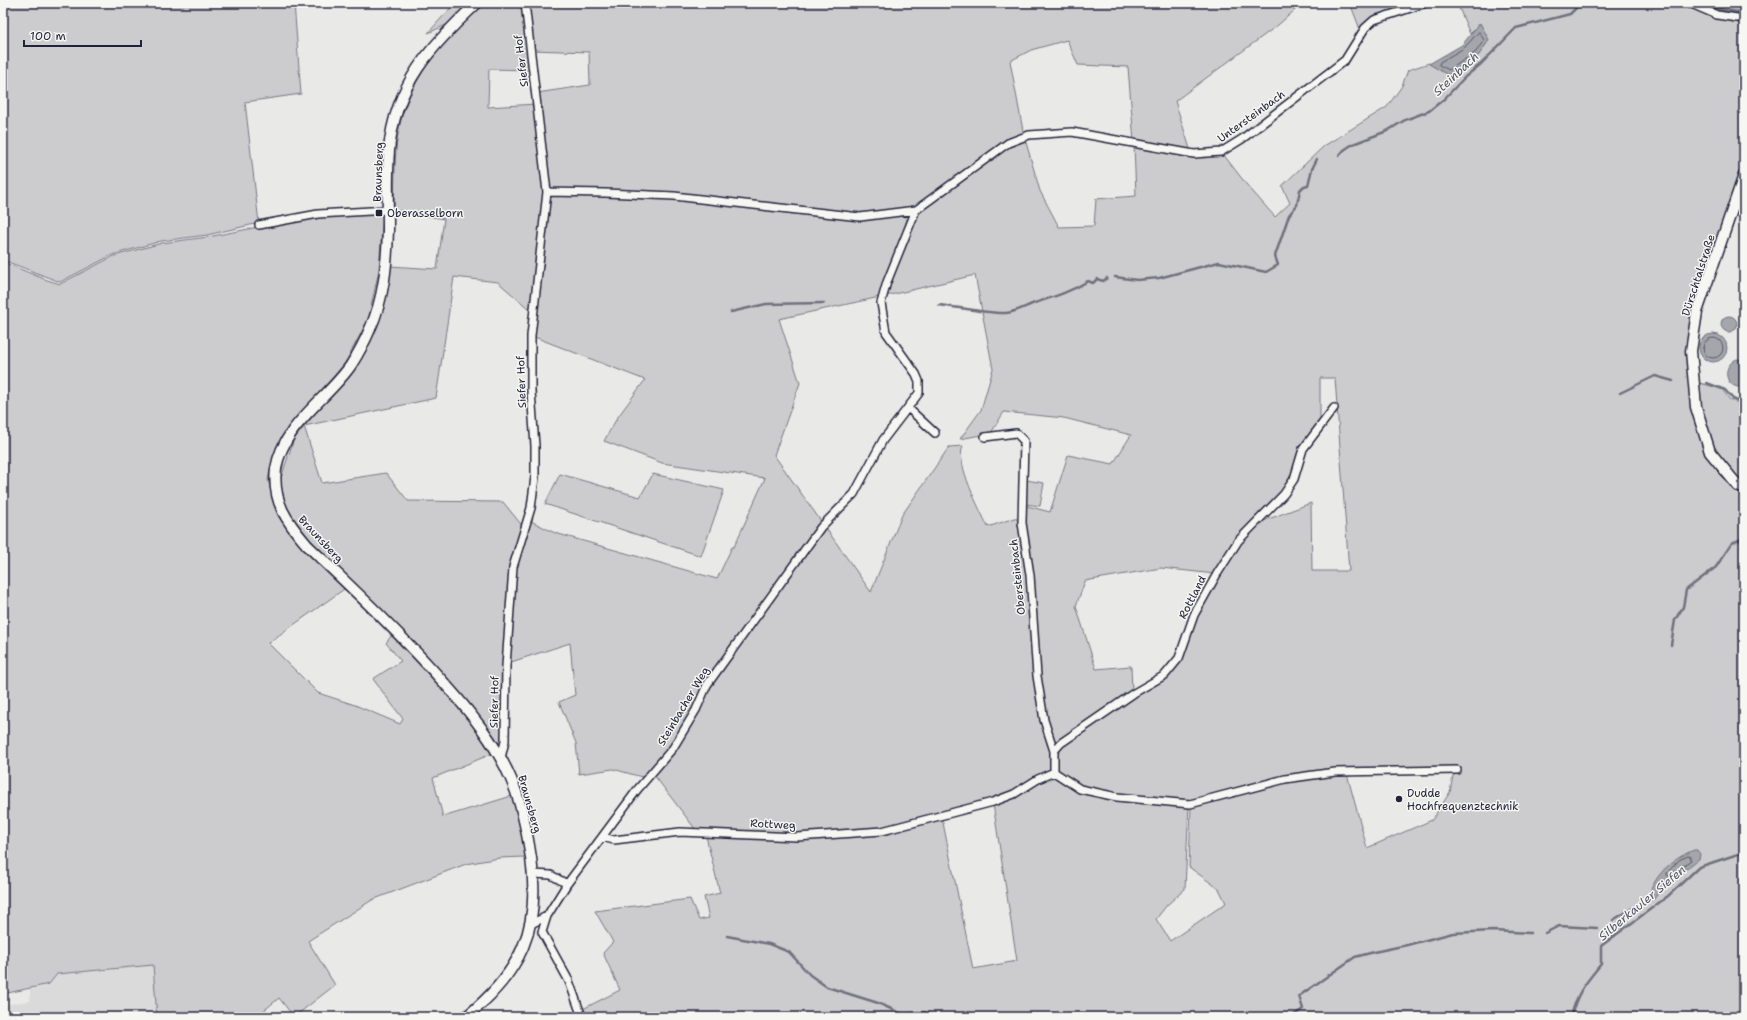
<svg xmlns="http://www.w3.org/2000/svg" width="1747" height="1020" font-family="'Shantell Sans',sans-serif">
	<style>
		.built { fill: #dadada }
		.green { fill: #ccccce; stroke: #777784; fill-rule: evenodd }
		.water { fill: #a5a5ac; stroke: #71717f }
		.lines { fill: none; stroke-linecap: round; stroke-linejoin: round }
		.shore { stroke: #565668; stroke-width: 1 }
		.stream { stroke: #71717f; stroke-width: 2.5 }
		.minor-casing { stroke: #22223b; stroke-width: 10 }
		.secondary-casing { stroke: #22223b; stroke-width: 13 }
		.minor { stroke: #f6f6f2; stroke-width: 7 }
		.secondary { stroke: #f6f6f2; stroke-width: 10 }
		.poi-dot { fill: #22223b; stroke: #f6f6f2; stroke-width: 1.5 }
		.labels { text-anchor: middle; stroke-width: 3; stroke-linejoin: round; paint-order: stroke }
		.street-label { font-size: 11px; fill: #22223b; stroke: #f6f6f2 }
		.poi-label { font-size: 11px; fill: #22223b; stroke: #f6f6f2; text-anchor: start }
		.water-label { font-size: 12px; font-style: italic; fill: #565668; stroke: #f6f6f2 }
	</style>
	<rect width="100%" height="100%" fill="#e9e9e7"/>
	<filter id="ink" filterUnits="userSpaceOnUse"><feTurbulence type="fractalNoise" baseFrequency=".025" numOctaves="2"/><feDisplacementMap in="SourceGraphic" scale="8" xChannelSelector="R" yChannelSelector="G"/><feConvolveMatrix kernelMatrix="1 2 1 2 8 2 1 2 1" color-interpolation-filters="sRGB"/></filter>
	<g filter="url(#ink)">
		<!-- built -->
		<path class="built" d="M153 965 157 1017H3V1005L30 1001V989L49 984 57 974Z"/>
		<!-- green -->
		<path class="green" d="M3 3H294L301 94 245 102 259 223 207 235 161 241 112 255 60 282 3 260Z
			M455 3H469L446 25 428 33Z
			M483 3H522L531 70 489 69 488 107 536 104 545 192 530 310 498 282 454 277 436 398 304 426 322 483 386 473 408 501 503 502 524 528 511 567 501 745 499 747 457 692 410 639 314 544 287 510 283 497 280 481 294 439 354 368 390 266 437 269 444 219 394 210C395 185 394 158 398 134 407 80 445 39 483 3Z
			M527 3H1303L1278 25 1175 101 1191 152 1134 142 1128 67 1078 65 1067 40 1031 50 1010 61 1024 136 915 208 859 216 673 194 548 191 537 93 590 85 589 52 532 50Z
			M1350 3H1421L1372 19 1361 32Z
			M1457 3H1684C1706 17 1718 18 1744 22V169L1695 309 1687 350 1693 408 1708 454 1737 488 1744 493V1017H584L581 1010 620 990 603 953 613 942 595 911 690 899 699 920 709 918 704 897 720 893 705 832 735 834V832L696 830 654 775C676 747 694 719 708 686L825 527 871 592 902 515 949 447 963 446C955 463 980 510 988 527L1014 518 1019 520 1030 576 1035 676 1043 719 1053 752V771C1032 780 1014 794 993 801 956 814 916 818 880 831L881 832 942 818 973 969 1017 961 993 804C1015 795 1034 782 1055 773 1054 740 1043 709 1038 677 1033 645 1035 610 1032 577 1030 553 1023 530 1023 505L1050 512 1068 455 1113 464 1131 435 1064 418 1004 412 991 433 960 439 981 410 993 369 975 275 886 296 917 211 1009 144 1025 139 1040 191 1059 227 1094 226 1096 199 1136 196 1134 145 1193 155 1223 154 1246 184 1275 217 1290 203 1282 186 1324 146 1387 107 1402 86 1408 70 1429 63 1449 75 1479 54 1489 40 1480 24 1470 34ZM1320 378H1335L1349 571H1312L1311 503 1258 523 1240 541 1219 575 1195 616 1179 659 1165 675 1071 738 1132 692 1131 666 1096 669 1076 606 1085 581 1161 568 1215 574 1237 540 1283 493 1292 479 1302 448 1320 424ZM1460 768 1459 771H1454L1450 792 1432 820 1367 848 1347 774 1286 781 1191 805 1189 867 1219 889 1226 903 1170 941 1156 919 1167 905 1185 889 1189 803 1284 778 1335 771Z
			M1707 3H1744V16L1709 9Z
			M549 195 674 198 861 219 903 214 907 220 880 297 779 319 800 383 774 455 823 524 705 684 683 729 656 766 642 777 613 769 579 774 576 743 559 702 575 695 570 643 508 663 514 567 529 520 555 533 717 579 732 547H734L765 478 662 463 604 441 617 418 645 380 532 336Z
			M383 213 379 270 368 320 345 363 284 434 271 465 268 480 278 516 296 539 347 587 268 643 318 693 355 705 400 724 403 719 373 679 401 661 386 643 394 632 462 710 494 753 433 778 443 817 515 795 523 834 525 857 499 858 466 864 372 900 308 941 335 985 294 1017 279 998 256 1017H157L153 965 57 974 49 984 3 994V262L44 279 60 284 114 256 162 243 208 237 319 215Z
			M1696 382 1722 389 1729 399 1744 406V485C1712 451 1702 428 1696 382Z
			M560 474 640 497 653 474 724 490 701 556 545 504Z
			M1026 480 1044 483 1040 506 1025 504Z"/>
		<!-- water -->
		<path class="water" d="M1480 23 1489 40 1479 55 1448 75 1429 64 1462 45Z
			M1721 324a8 8 0 1 1 16 0a8 8 0 1 1-16 0Z
			M1699 348a14 14 0 1 1 28 0a14 14 0 1 1-28 0Z
			M1737 359 1744 360V387C1725 390 1720 366 1737 359Z
			M1694 850H1697L1700 854 1699 859 1664 885 1654 899 1647 902C1652 877 1671 859 1694 850Z"/>
		<g class="lines">
			<!-- shore -->
			<path class="shore" d="M1479 32 1484 40 1476 52 1449 70 1439 65 1440 62 1464 48Z
				M1703 348a10 10 0 1 1 20 0a10 10 0 1 1-20 0Z
				M1689 856 1691 857V860L1669 876 1667 875V873L1679 860Z"/>
			<!-- stream -->
			<path class="stream" d="M1713 8 1744 13
				M1339 156 1344 150 1353 144 1387 131 1405 120 1429 111 1444 99 1465 77 1481 64 1516 28 1570 14 1581 3
				M1115 277 1137 280 1159 278 1219 262 1266 272 1278 265 1275 256 1289 215 1297 205 1300 190 1304 186 1308 185 1312 169 1317 159
				M939 305C958 307 988 314 1006 313 1018 312 1027 305 1038 302 1056 296 1072 291 1088 281L1093 283 1097 279 1103 281 1107 278
				M731 312 766 304 824 303
				M1707 383 1725 390 1733 399 1744 404
				M1620 393 1655 376 1673 381
				M1671 645 1675 620 1683 607 1686 590 1716 567 1732 543 1744 538
				M1613 920 1633 908
				M1545 933 1559 926 1597 928
				M727 936 769 944 789 952 810 975 827 987 878 1003 902 1014 925 1012 935 1017
				M1291 1017 1303 1009 1299 996 1355 957 1374 952 1407 945 1453 933 1493 931 1530 933
				M1571 1017C1577 992 1585 984 1601 964V946L1668 896 1699 867 1744 852"/>
			<defs>
				<path id="minor" d="M1689 3 1717 15 1744 19
					M547 192 605 193 674 196 860 217 916 210 1008 143 1029 135 1072 132 1194 154 1221 152 1242 139 1345 60 1365 28 1374 20 1426 3
					M259 225 318 214 388 210
					M908 408 935 433
					M985 437 1016 433 1024 441 1022 523 1030 575 1037 676 1044 720 1054 751V772
					M1054 751 1061 743 1134 693 1165 675 1179 658 1194 615 1217 574 1238 541 1284 494 1294 479 1303 449 1334 408
					M501 758 505 741 506 666 513 567 531 508 535 477V446L531 391V336L547 192 525 3
					M1054 772 1080 789 1117 797 1190 804 1285 779 1335 772 1457 770
					M602 837 614 840 680 832 797 837 882 831 993 802 1014 794 1038 779 1054 772
					M533 874 551 875 567 884
					M531 924 547 916
					M582 1017 569 981 542 932 547 916 567 884 637 790 673 748 696 710 707 685 821 527 854 494 883 440 919 393V381L916 374 886 332 881 303 887 282 916 210"/>
				<path id="secondary" d="M1744 175 1697 312 1691 351 1696 407 1710 452 1738 486 1744 489
					M466 1017C521 972 541 929 531 858 527 831 522 804 511 779 496 744 471 713 446 685 402 635 355 591 307 545 287 522 272 501 276 469 283 424 328 399 351 365 358 354 365 341 370 329 384 299 387 263 388 230 388 203 387 176 389 150 395 84 431 46 477 3"/>
			</defs>
			<!-- minor casing -->
			<use href="#minor" class="minor-casing"/>
			<!-- secondary casing -->
			<use href="#secondary" class="secondary-casing"/>
			<!-- minor -->
			<use href="#minor" class="minor"/>
			<!-- secondary -->
			<use href="#secondary" class="secondary"/>
		</g>
	</g>
	<!-- markers -->
	<g class="poi-dot">
		<rect x="375" y="209" width="8" height="8" rx="2"/>
		<circle cx="1399" cy="799" r="4"/>
	</g>
	<g class="labels">
		<!-- street labels -->
		<g class="street-label">
			<text transform="translate(521 61) rotate(-97)" y="4">Siefer Hof</text>
			<text transform="translate(1251 116) rotate(-36)" y="4">Untersteinbach</text>
			<text transform="translate(378 172) rotate(-88)" y="4">Braunsberg</text>
			<text transform="translate(1698 275) rotate(-72)" y="4">Dürschtalstraße</text>
			<text transform="translate(521 382) rotate(-92)" y="4">Siefer Hof</text>
			<text transform="translate(321 539) rotate(47)" y="4">Braunsberg</text>
			<text transform="translate(1017 577) rotate(-96)" y="4">Obersteinbach</text>
			<text transform="translate(1192 597) rotate(-63)" y="4">Rottland</text>
			<text transform="translate(494 702) rotate(-89)" y="4">Siefer Hof</text>
			<text transform="translate(683 706) rotate(-59)" y="4">Steinbacher Weg</text>
			<text transform="translate(530 804) rotate(74)" y="4">Braunsberg</text>
			<text transform="translate(773 824) rotate(3)" y="4">Rottweg</text>
		</g>
		<!-- poi labels -->
		<g class="poi-label">
			<text x="387" y="217">Oberasselborn</text>
			<text x="1407" y="797">Dudde<tspan x="1407" dy="13">Hochfrequenztechnik</tspan></text>
		</g>
		<!-- water labels -->
		<g class="water-label">
			<text transform="translate(1456 74) rotate(-43)" y="4">Steinbach</text>
			<text transform="translate(1642 903) rotate(-40)" y="4">Silberkauler Siefen</text>
		</g>
	</g>
	<!-- margin -->
	<rect width="1747" height="1020" fill="none" stroke="#f6f6f2" stroke-width="16"/>
	<rect x="8" y="8" width="1731" height="1004" fill="none" stroke="#22223b" stroke-width="1.5" filter="url(#ink)"/>
	<!-- scale -->
	<path d="M24 40v6h117v-6" fill="none" stroke="#22223b" stroke-width="2"/>
	<text x="30" y="40" font-size="12" fill="#22223b" stroke="#f6f6f2" stroke-width="3" paint-order="stroke">100 m</text>
</svg>
